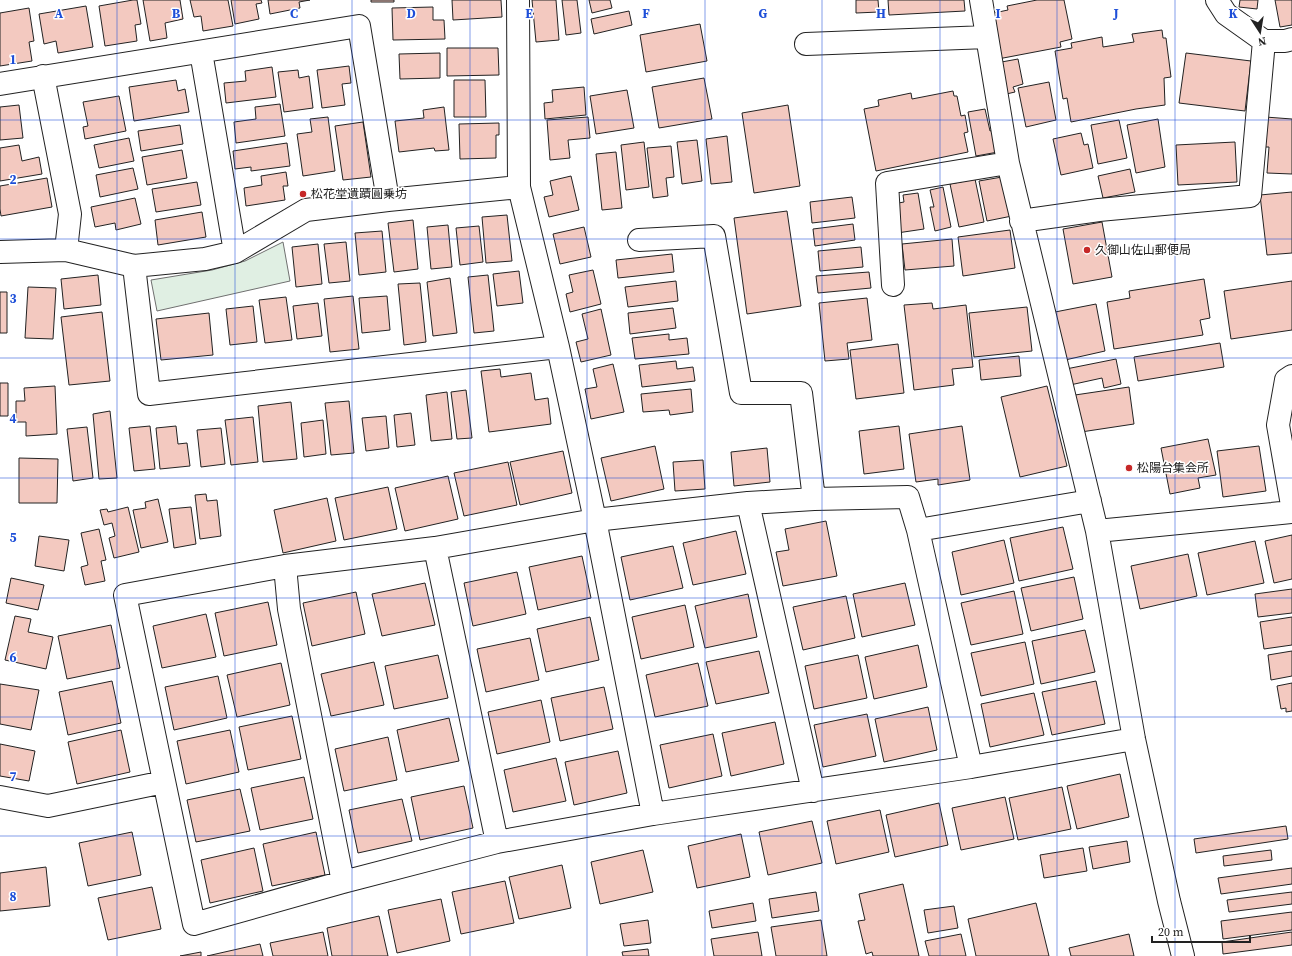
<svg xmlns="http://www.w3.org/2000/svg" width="1292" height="956" font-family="'Source Serif 4','Noto Sans JP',serif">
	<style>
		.green { fill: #e0efe3; stroke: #6f6f6f }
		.building { fill: #f3c9c0; stroke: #222 }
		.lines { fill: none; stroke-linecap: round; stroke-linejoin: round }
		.minor-casing { stroke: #222; stroke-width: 24 }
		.minor { stroke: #fff; stroke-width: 22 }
		.grid { fill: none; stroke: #1d4ed8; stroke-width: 1; stroke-opacity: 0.55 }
		.poi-dot { fill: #c62828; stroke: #fff; stroke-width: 1.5 }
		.labels { text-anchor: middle; stroke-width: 3; stroke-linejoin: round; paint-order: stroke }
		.poi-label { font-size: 12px; fill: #222; stroke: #fff; text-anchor: start }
		.grid-label { font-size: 13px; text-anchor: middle; font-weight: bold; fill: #1d4ed8; stroke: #fff; stroke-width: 3; stroke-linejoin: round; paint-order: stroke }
	</style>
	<rect width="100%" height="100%" fill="#fff"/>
	<!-- green -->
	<path class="green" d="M283 242 290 281 157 311 151 280 212 270 245 261Z"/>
	<!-- building -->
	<path class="building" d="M133 0H137L141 24 135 25 137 41 105 46 99 6Z
		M143 0H180L183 19 165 23 167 38 150 41Z
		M190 0H228L233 26 203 31 201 16 194 17Z
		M231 0H261L262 3 256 4 259 19 235 24Z
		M268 0H310L299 2 300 8 270 14Z
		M371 0H394V2H371Z
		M452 0H501L502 17 453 20Z
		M532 0H556L559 40 536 42Z
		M562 0H577L581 33 566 35Z
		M589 0H610L612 8 592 13Z
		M856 0H878L879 12 856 13Z
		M888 0H964L965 11 889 15Z
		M1037 0H1064L1072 39 1060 42 1061 47 998 59 989 14 1008 10 1007 6Z
		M1240 0H1258L1257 9 1239 7Z
		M1275 0H1292V25L1280 27Z
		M86 6 93 47 58 53 56 41 44 44 39 14Z
		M433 7V20H444L445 39 393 40 392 8Z
		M29 8 34 41 29 42 32 61 0 66V13Z
		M629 11 632 25 594 34 591 19Z
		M700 24 707 61 646 72 640 35Z
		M1162 30 1163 38H1166L1171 77 1164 78 1165 105 1136 109 1071 122 1067 98 1063 99 1055 51 1072 48 1071 43 1102 37 1103 47 1134 42 1132 34Z
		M447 48H498L499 75 447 76Z
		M440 53V78L400 79 399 54Z
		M1186 53 1251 61 1245 111 1179 103Z
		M1018 59 1023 84 1013 87 1015 92 1002 95 996 63Z
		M349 66 351 83 342 84 345 105 322 108 317 70Z
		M272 67 276 97 226 103 224 83 246 81 245 71Z
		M298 70 299 78 309 76 313 108 284 112 278 72Z
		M704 78 712 119 659 128 652 87Z
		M176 80 178 91 185 89 189 112 134 121 129 87Z
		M454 80H485L486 117H454Z
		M1049 82 1056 120 1026 127 1018 88Z
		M584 87 586 115 545 119 544 103 553 102 552 90Z
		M627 90 634 128 596 134 590 96Z
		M953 91 954 96H957L961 116 965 115 968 132 964 133 968 152 876 171 864 109 879 106 878 100 911 93 912 99Z
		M119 96 126 131 85 139 83 127 88 126 83 102Z
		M280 104 285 136 236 143 234 122 256 119 255 107Z
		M19 105 23 138 0 140V107Z
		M788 105 800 186 754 193 742 113Z
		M444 107 449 150 435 151 434 148 399 152 395 121 424 118 423 110Z
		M985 109 990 131 993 130 998 152 976 156 968 112Z
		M328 117 335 171 303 176 297 134 312 132 310 119Z
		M588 117 590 138 568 140 570 158 550 160 547 120Z
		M1265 117 1292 119V174L1267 173 1269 147H1263Z
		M1158 119 1165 167 1136 173 1127 125Z
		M1119 120 1127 158 1098 164 1091 125Z
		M363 122 371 177 343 180 335 126Z
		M499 123V135H496V158L460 159 459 124Z
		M180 125 183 144 141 151 138 131Z
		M1081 133 1084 145 1088 144 1093 168 1061 175 1053 139Z
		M727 136 732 182 711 184 706 139Z
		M129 138 134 161 99 168 94 145Z
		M697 140 702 181 682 184 677 142Z
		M644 142 649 187 626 190 621 145Z
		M1235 142 1237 182 1178 185 1176 145Z
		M287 143 290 166 251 171V167L235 169 233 151Z
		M19 145 22 161 39 157 42 174 0 181V148Z
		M671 146 674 177 666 178 668 196 653 198 647 148Z
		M182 150 187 178 147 185 142 157Z
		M616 152 622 208 602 210 596 154Z
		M133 168 138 189 100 197 96 175Z
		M1130 169 1135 192 1103 198 1098 176Z
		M286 172 288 186H283L285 200 246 206 244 188 262 185 261 176Z
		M571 176 579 210 549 217 544 197 553 195 550 181Z
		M1002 177 1006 200 1009 199 1012 216 987 221 979 181Z
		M47 178 52 207 1 216 0 209V186Z
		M975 179 984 222 959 227 950 184Z
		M197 182 201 205 156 212 152 189Z
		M943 187 951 227 935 231 930 207H934L930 190Z
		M1292 192V253L1267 255 1260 195Z
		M918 193 924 229 897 233 893 204 904 202 903 195Z
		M852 197 855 218 812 223 810 202Z
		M135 198 141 224 116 230 115 223 95 227 91 207Z
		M787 211 801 306 747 314 734 218Z
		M202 212 206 237 158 245 155 220Z
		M507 215 512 261 486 263 482 217Z
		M413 220 418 269 394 272 388 223Z
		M1102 222 1112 277 1073 284 1063 229Z
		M853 224 855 240 815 246 813 229Z
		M448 225 452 267 431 269 427 227Z
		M479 226 483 262 460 265 456 228Z
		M584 227 591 257 560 264 553 234Z
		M1010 230 1015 268 963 276 958 237Z
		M382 231 386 272 359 275 355 233Z
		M952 239 954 266 905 270 902 244Z
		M346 242 350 281 329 283 324 244Z
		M318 244 322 284 296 287 292 247Z
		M861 247 863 267 820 271 818 251Z
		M672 254 674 272 618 278 616 260Z
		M593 270 601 304 570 312 566 294 573 292 569 275Z
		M519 271 523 303 497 306 493 274Z
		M869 272 871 288 818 293 816 276Z
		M98 275 101 305 64 309 61 279Z
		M488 275 494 331 474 333 468 277Z
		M450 278 457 333 433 336 427 282Z
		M1204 279 1210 318 1200 320 1203 335 1114 349 1107 302 1130 298 1129 291Z
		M676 281 678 301 628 307 625 287Z
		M1292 281V330L1231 339 1224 291Z
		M420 283 426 342 404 345 398 284Z
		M28 287 56 288 53 339 25 338Z
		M0 292H7V333H0Z
		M353 296 359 349 330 352 324 299Z
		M387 296 390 330 362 333 359 298Z
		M286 297 292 340 265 343 259 300Z
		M867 298 872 340 847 343 849 359 825 361 819 303Z
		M318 303 322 336 297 339 293 306Z
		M932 303 933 309 966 305 973 367 952 369 954 385 914 390 904 305Z
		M1096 304 1105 351 1065 360 1055 312Z
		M253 306 257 342 230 345 226 309Z
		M1027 307 1032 351 974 357 969 313Z
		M673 308 676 328 630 334 628 313Z
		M601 309 611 355 581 362 576 342 588 339 582 314Z
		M102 312 110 381 69 385 61 317Z
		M209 313 213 355 161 360 156 319Z
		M669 334V340L687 338 689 354 635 359 632 338Z
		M1220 343 1224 367 1138 381 1134 357Z
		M898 344 904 393 856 399 850 350Z
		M1019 356 1021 376 981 380 979 360Z
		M1116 359 1121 384 1104 388 1102 378 1070 385 1066 369Z
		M676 361 677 369 693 367 695 381 642 387 639 365Z
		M613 364 624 412 591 419 585 389 597 387 593 369Z
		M500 369 501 377 531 373 535 400 548 398 551 424 489 432 481 371Z
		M0 383H8V416H0Z
		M55 386 57 434 26 436V422H16V401H25L24 388Z
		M1047 386 1067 466 1020 477 1001 397Z
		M1129 387 1134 424 1081 432 1075 395Z
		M691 389 693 412 670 415 669 410 643 412 641 394Z
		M466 390 472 438 457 439 451 392Z
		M447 392 452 439 431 441 426 395Z
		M349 401 354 453 331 455 325 403Z
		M291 402 297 459 263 462 258 406Z
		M110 411 117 478 99 479 93 414Z
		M411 413 415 445 397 447 394 415Z
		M386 416 389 448 366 451 362 418Z
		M253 417 258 462 231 465 225 420Z
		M323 420 326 454 304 457 301 423Z
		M150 426 155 469 134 471 129 428Z
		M176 426 178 444 187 443 190 466 160 469 156 428Z
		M899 426 904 469 864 474 859 431Z
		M962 426 970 480 938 485V479L916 482 909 434Z
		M87 427 93 478 73 481 67 429Z
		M221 428 225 464 201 467 197 430Z
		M1208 439 1216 475 1198 478 1200 488 1170 494 1161 448Z
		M655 446 664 489 611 501 601 458Z
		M1259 446 1266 491 1223 497 1217 451Z
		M767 448 770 482 734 486 731 452Z
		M563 451 572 493 520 505 510 462Z
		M19 458 58 459 57 503H19Z
		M703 460 705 489 675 491 673 462Z
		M508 462 517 505 464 516 454 473Z
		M448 476 458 519 405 531 395 488Z
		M388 487 397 529 344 540 335 498Z
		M206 494 207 501 217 500 221 536 200 539 195 495Z
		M327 498 336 541 283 553 274 510Z
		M158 499 168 542 141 548 133 510 146 508 145 502Z
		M128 507 139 552 114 558 109 538 115 536 112 523 104 525 100 510 107 509 108 512Z
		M191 507 196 544 174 548 169 509Z
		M826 521 837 576 783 586 776 552 789 550 785 529Z
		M1063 527 1073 569 1019 581 1010 538Z
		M99 529 106 560 101 561 105 581 85 585 81 567 88 565 81 533Z
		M736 531 746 574 693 585 683 543Z
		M1292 535V579L1274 583 1265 541Z
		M39 536 69 540 64 571 35 566Z
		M1004 540 1014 583 961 595 952 552Z
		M1255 541 1264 583 1207 595 1198 553Z
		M673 546 683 588 630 600 621 557Z
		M1188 554 1197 596 1140 609 1131 566Z
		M582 556 591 598 538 610 529 567Z
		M517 572 526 614 473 626 464 583Z
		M1074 577 1083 619 1031 631 1021 588Z
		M11 578 44 585 38 610 6 603Z
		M425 583 435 625 382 636 372 594Z
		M905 583 915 625 862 637 853 594Z
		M1292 589V613L1258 617 1255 594Z
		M1014 591 1023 634 971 645 961 603Z
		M356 592 365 634 312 646 303 603Z
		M748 594 757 637 705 648 695 606Z
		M846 596 855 638 803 650 793 607Z
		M268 602 277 645 224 656 215 613Z
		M685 605 694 647 641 659 632 617Z
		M206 614 216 657 162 668 153 626Z
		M15 616 31 619 28 632 53 637 46 669 5 660Z
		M590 617 599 660 546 672 537 629Z
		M1292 617V645L1264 649 1260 622Z
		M111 625 120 668 67 679 58 636Z
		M1085 630 1095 672 1041 684 1032 641Z
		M530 638 539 680 486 692 477 649Z
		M1025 642 1034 684 981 696 971 653Z
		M918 645 927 687 874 699 865 657Z
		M759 651 769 693 716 704 706 662Z
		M1292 651V676L1271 680 1268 655Z
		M438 655 448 698 394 709 385 666Z
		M858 655 867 698 814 709 805 666Z
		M374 662 384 705 331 716 321 674Z
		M281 663 290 705 237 717 227 675Z
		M698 663 708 706 655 717 646 675Z
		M218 676 227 718 174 730 165 687Z
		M112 681 121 723 68 735 59 692Z
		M1096 681 1105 724 1052 735 1042 692Z
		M1292 683V711L1286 712V708L1281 709 1277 686Z
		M0 684 39 690 31 730 0 724Z
		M604 687 613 729 560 741 551 698Z
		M1034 693 1044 735 990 747 981 704Z
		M541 700 550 742 497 754 488 712Z
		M928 707 937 750 884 762 875 719Z
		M867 714 876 756 823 767 814 725Z
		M292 716 301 759 248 770 239 727Z
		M449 718 459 761 406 772 397 730Z
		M775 722 784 764 731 776 722 733Z
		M121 730 130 772 77 784 68 742Z
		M230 730 239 772 186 784 177 741Z
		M713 734 722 776 669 788 660 745Z
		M388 737 397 780 344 791 335 749Z
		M0 744 35 751 29 781 0 776Z
		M618 751 627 793 574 805 565 762Z
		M556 758 566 801 513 812 504 770Z
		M1120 774 1129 817 1077 829 1067 786Z
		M304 777 313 819 260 830 251 788Z
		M464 786 473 828 420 840 411 797Z
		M1062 787 1071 829 1018 840 1009 798Z
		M240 789 250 831 196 842 187 800Z
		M1005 797 1014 839 961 850 952 808Z
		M402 799 412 841 358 853 349 810Z
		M939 803 948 845 895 857 886 815Z
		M880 810 889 852 836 864 827 821Z
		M812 821 822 863 768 875 759 832Z
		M1286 826 1288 839 1196 853 1194 839Z
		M132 832 141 875 88 886 79 843Z
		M316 832 325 875 272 886 263 844Z
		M741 834 750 877 697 888 688 846Z
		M1127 841 1130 862 1093 869 1089 847Z
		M254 848 263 891 210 903 201 860Z
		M1083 848 1087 871 1044 878 1040 855Z
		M643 850 653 892 600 904 591 862Z
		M1271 850 1272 860 1224 866 1223 856Z
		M562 865 571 908 519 919 509 877Z
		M46 867 50 906 0 911V873Z
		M1292 868V884L1221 894 1218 878Z
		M505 881 514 923 461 934 452 892Z
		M903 884 919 956H873L872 952 866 954 858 921 865 920 859 894Z
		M152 887 161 929 108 940 98 898Z
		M816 892 819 911 772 918 769 899Z
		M1292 892V904L1229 912 1227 900Z
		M441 899 450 941 397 953 388 910Z
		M753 903 756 921 712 928 709 911Z
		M1036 903 1049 956H976L968 919Z
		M954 906 958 928 928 933 924 910Z
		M1292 912V930L1223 939 1221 921Z
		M379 916 388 956H332L327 928Z
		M648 920 651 943 624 946 620 924Z
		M821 920 827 956H776L771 927Z
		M323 932 328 956H273L270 943Z
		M758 932 762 956H714L711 939Z
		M1292 932V945L1223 954 1222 942Z
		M961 934 966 956H929L925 941Z
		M1129 934 1134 956H1071L1069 948Z
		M260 944 263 956H207Z
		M648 949 649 956H623L622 952Z
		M201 952V956H180Z"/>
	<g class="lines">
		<defs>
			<path id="minor" d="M518 0 519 187
				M981 0 1008 163 1097 531 1134 739 1169 901 1183 956
				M1217 0 1226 14 1264 41H1285L1292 39
				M806 44 987 37
				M201 52 235 252
				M43 76 70 214 66 250
				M0 84 359 26 388 200 519 187 558 347 595 520 653 814
				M1021 221 1099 210 1250 196 1264 41
				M639 240 714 236 741 393H801L814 499
				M0 252 66 250 134 266 205 259 235 252 306 210 388 200
				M134 266 149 394 558 347
				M893 285 887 183 1008 163
				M1292 376 1286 380 1278 425 1292 505
				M1090 501 918 530 908 497 814 499 748 503 595 520 435 548 285 566 125 595 194 924 343 882 497 842 653 814 971 767 1134 739
				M748 503 813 791
				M918 530 971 767
				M1097 531 1292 512
				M435 548 497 842
				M285 566 289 609 343 882
				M0 797 48 806 164 782"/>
		</defs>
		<!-- minor casing -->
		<use href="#minor" class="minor-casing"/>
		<!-- minor -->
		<use href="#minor" class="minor"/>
	</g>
	<!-- grid -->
	<path class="grid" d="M117 0V956M235 0V956M352 0V956M470 0V956M587 0V956M705 0V956M822 0V956M940 0V956M1057 0V956M1175 0V956M0 120H1292M0 239H1292M0 358H1292M0 478H1292M0 598H1292M0 717H1292M0 836H1292"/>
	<!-- markers -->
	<g class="poi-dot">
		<circle cx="303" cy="194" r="4"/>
		<circle cx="1087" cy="250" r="4"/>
		<circle cx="1129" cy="468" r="4"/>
	</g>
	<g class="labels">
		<!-- poi labels -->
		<g class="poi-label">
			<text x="311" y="198">松花堂遺蹟圓乗坊</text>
			<text x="1095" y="254">久御山佐山郵便局</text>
			<text x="1137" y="472">松陽台集会所</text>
		</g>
	</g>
	<g class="grid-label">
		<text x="59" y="18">A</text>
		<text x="176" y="18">B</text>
		<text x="294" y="18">C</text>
		<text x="411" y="18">D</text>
		<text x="529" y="18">E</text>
		<text x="646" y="18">F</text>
		<text x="763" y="18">G</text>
		<text x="881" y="18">H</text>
		<text x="998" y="18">I</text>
		<text x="1116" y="18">J</text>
		<text x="1233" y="18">K</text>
		<text x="13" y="64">1</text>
		<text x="13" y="184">2</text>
		<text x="13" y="303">3</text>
		<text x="13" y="423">4</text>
		<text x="13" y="542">5</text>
		<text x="13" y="662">6</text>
		<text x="13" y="781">7</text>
		<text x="13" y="901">8</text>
	</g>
	<!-- north arrow -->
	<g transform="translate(1260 32) rotate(168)" stroke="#ffffff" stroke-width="3" paint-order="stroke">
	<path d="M0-3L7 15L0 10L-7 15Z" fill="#222222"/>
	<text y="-6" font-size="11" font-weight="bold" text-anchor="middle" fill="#222222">N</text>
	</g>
	<!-- scale -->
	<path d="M1152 936v6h98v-6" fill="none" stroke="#222222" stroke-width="2"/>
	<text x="1158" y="936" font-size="12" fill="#222222" stroke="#ffffff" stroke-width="3" paint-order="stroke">20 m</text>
</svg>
